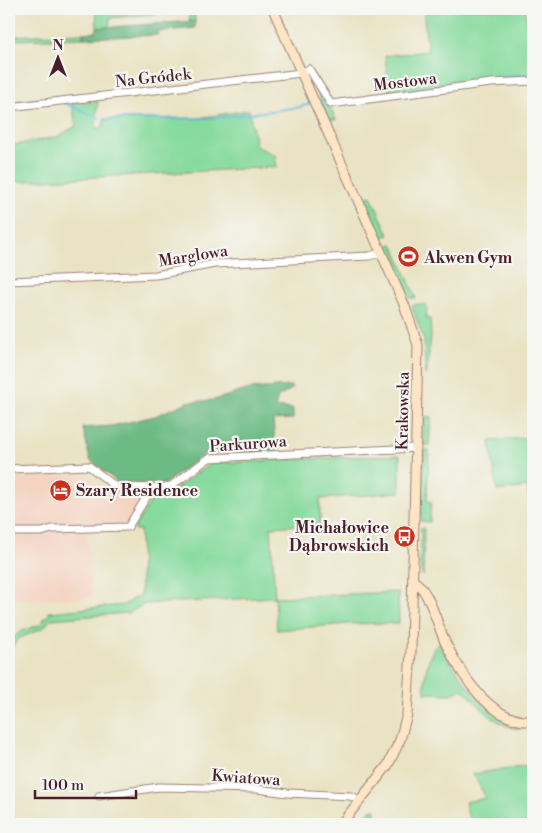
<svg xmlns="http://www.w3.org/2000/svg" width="542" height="833" font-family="'Libre Bodoni',serif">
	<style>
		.built { fill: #f4d3c1 }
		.green { fill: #86da9d; stroke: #687c64 }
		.forest { fill: #6cba84; stroke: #5b6c58 }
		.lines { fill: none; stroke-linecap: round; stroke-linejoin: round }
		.stream { stroke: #60b8dd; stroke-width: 2 }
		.street-casing { stroke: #9a8177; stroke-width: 9 }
		.secondary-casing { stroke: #9a8177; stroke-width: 11 }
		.street { stroke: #fff; stroke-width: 7 }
		.secondary { stroke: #fee5c5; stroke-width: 9 }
		.labels { text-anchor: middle; stroke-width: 4.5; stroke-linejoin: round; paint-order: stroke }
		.street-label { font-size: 16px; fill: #4a1f2b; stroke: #f6f6f2 }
		.poi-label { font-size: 16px; font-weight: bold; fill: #4a1f2b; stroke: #f6f6f2; text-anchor: start }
	</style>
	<rect width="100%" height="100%" fill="#f6f6f2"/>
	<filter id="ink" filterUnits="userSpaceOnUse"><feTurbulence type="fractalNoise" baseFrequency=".02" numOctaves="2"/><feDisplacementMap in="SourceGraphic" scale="10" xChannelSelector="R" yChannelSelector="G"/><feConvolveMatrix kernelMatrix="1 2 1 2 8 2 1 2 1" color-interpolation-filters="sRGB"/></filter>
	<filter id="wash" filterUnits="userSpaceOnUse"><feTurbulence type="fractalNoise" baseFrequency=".0096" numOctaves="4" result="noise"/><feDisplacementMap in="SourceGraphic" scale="20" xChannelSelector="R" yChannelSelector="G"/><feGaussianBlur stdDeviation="1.12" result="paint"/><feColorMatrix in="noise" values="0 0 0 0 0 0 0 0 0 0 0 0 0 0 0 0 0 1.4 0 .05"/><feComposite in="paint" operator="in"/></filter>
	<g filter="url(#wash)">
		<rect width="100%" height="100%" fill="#e9e3c3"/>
		<!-- built -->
		<path class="built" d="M85 473 100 486 105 485 112 490H143L145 495 136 511 125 525 87 526 92 598 9 600V477Z"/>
		<!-- green -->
		<path class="green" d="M96 9H194L195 21 190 22 188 11 110 18 109 27 97 28Z
			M423 9H525L533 60V78L493 80 390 95 385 56 428 51Z
			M83 33V38L9 40V36Z
			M308 71 323 93 336 120H329Z
			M98 101 95 128H103L104 119 198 118 249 110 256 146 275 155 277 167 9 182V146L57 137 76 126 72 103Z
			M371 196 389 235 382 237 365 198Z
			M393 244 416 298H410L407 295 386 248V246Z
			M417 304 427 305 426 319H430L431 336 427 371 425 375 424 340 412 306Z
			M424 416 431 417 429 445H423Z
			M533 437V516H531L527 487 497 491 490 441Z
			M424 450H429L427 501 431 502 430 522 421 521Z
			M400 455V492L320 499V524L271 527 275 597 398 592 399 623 348 624 277 630 275 597 145 604 128 613 51 619 43 628 18 639 9 651C9 632 26 630 42 624L44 618 49 616V612L123 605 141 594 140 530H135V526L154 496 171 492 211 463Z
			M421 528H424L423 576 420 565Z
			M439 642C459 677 483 713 522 726L521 729C496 728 479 705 463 689L451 694 425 693C424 676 427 655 439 642Z
			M533 764 531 815 533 824H470L465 802 486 798 473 774Z"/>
		<!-- forest -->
		<path class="forest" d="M195 21V28L158 32V35L83 38V33L96 32 97 28Z
			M291 386 292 389 278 397 275 407 293 409V419L273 420 276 451 204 454 164 484 119 483 90 460 83 428 112 426 155 416 188 402 214 400 250 389Z
			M372 809H376V818L369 824H356Z"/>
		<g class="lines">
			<!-- stream -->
			<path class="stream" d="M470 82 515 75 531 76
				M317 102H325
				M9 103 58 97
				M64 103 99 118
				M104 120 217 118 300 107 312 103"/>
		</g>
	</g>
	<g filter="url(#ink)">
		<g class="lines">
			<defs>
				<path id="street" d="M9 107 301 73 309 69 331 104 491 83 533 81
					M9 281 156 275 215 264 369 256 381 253
					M9 469 89 466 116 487 159 488 171 486 209 458 417 448
					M14 532H42L52 529 128 527 152 488
					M99 796 159 787 257 789 288 793 351 796 361 801"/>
				<path id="secondary" d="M273 9 404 304 418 345 411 651 407 714 400 740 388 765 341 824
					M413 581C429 587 438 628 446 644 462 676 492 724 533 721"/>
			</defs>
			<!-- street casing -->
			<use href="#street" class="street-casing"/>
			<!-- secondary casing -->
			<use href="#secondary" class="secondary-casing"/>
			<!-- street -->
			<use href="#street" class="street"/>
			<!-- secondary -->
			<use href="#secondary" class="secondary"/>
		</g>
	</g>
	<!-- icons -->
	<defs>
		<symbol id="stadium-disc" viewBox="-11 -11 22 22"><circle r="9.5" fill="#c8321e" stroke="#f6f6f2"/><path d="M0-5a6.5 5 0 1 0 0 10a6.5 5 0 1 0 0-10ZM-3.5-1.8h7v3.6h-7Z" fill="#fff"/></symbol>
		<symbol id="hotel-disc" viewBox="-11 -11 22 22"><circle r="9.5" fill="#c8321e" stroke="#f6f6f2"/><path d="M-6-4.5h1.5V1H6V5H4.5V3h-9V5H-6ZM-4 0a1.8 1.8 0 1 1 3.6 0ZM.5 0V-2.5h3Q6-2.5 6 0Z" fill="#fff"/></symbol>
		<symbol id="bus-disc" viewBox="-11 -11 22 22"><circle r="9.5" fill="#c8321e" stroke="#f6f6f2"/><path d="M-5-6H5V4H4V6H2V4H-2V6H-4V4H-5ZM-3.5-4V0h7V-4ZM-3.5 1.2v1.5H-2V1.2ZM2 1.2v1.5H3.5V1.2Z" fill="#fff"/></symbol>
	</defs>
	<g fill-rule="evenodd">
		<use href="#stadium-disc" x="396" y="244" width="25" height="25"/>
		<use href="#hotel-disc" x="48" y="478" width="25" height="25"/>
		<use href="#bus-disc" x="392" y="524" width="25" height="25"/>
	</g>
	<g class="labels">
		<!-- street labels -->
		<g class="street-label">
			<text transform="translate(153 77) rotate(-6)" y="6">Na Gródek</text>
			<text transform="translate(405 81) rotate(-7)" y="6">Mostowa</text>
			<text transform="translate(193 255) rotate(-9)" y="6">Marglowa</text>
			<text transform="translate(402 411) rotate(-89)" y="6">Krakowska</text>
			<text transform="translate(248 443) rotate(-4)" y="6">Parkurowa</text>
			<text transform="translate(246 777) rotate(4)" y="6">Kwiatowa</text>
		</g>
		<!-- poi labels -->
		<g class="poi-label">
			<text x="424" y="263">Akwen Gym</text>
			<text x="76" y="496">Szary Residence</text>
			<text x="389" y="533" text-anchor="end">Michałowice<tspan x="389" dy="18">Dąbrowskich</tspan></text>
		</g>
	</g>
	<!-- margin -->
	<rect width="542" height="833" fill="none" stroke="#f6f6f2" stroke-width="30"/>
	<!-- north arrow -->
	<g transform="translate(58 58)" stroke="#f6f6f2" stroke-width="4" paint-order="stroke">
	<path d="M0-4L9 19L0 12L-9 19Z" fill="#4a1f2b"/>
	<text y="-8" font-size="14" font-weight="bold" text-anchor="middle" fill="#4a1f2b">N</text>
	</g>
	<!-- scale -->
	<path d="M35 790v8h101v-8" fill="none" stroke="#4a1f2b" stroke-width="2.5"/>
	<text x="42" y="790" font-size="15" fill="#4a1f2b" stroke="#f6f6f2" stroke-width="4" paint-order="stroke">100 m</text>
</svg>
